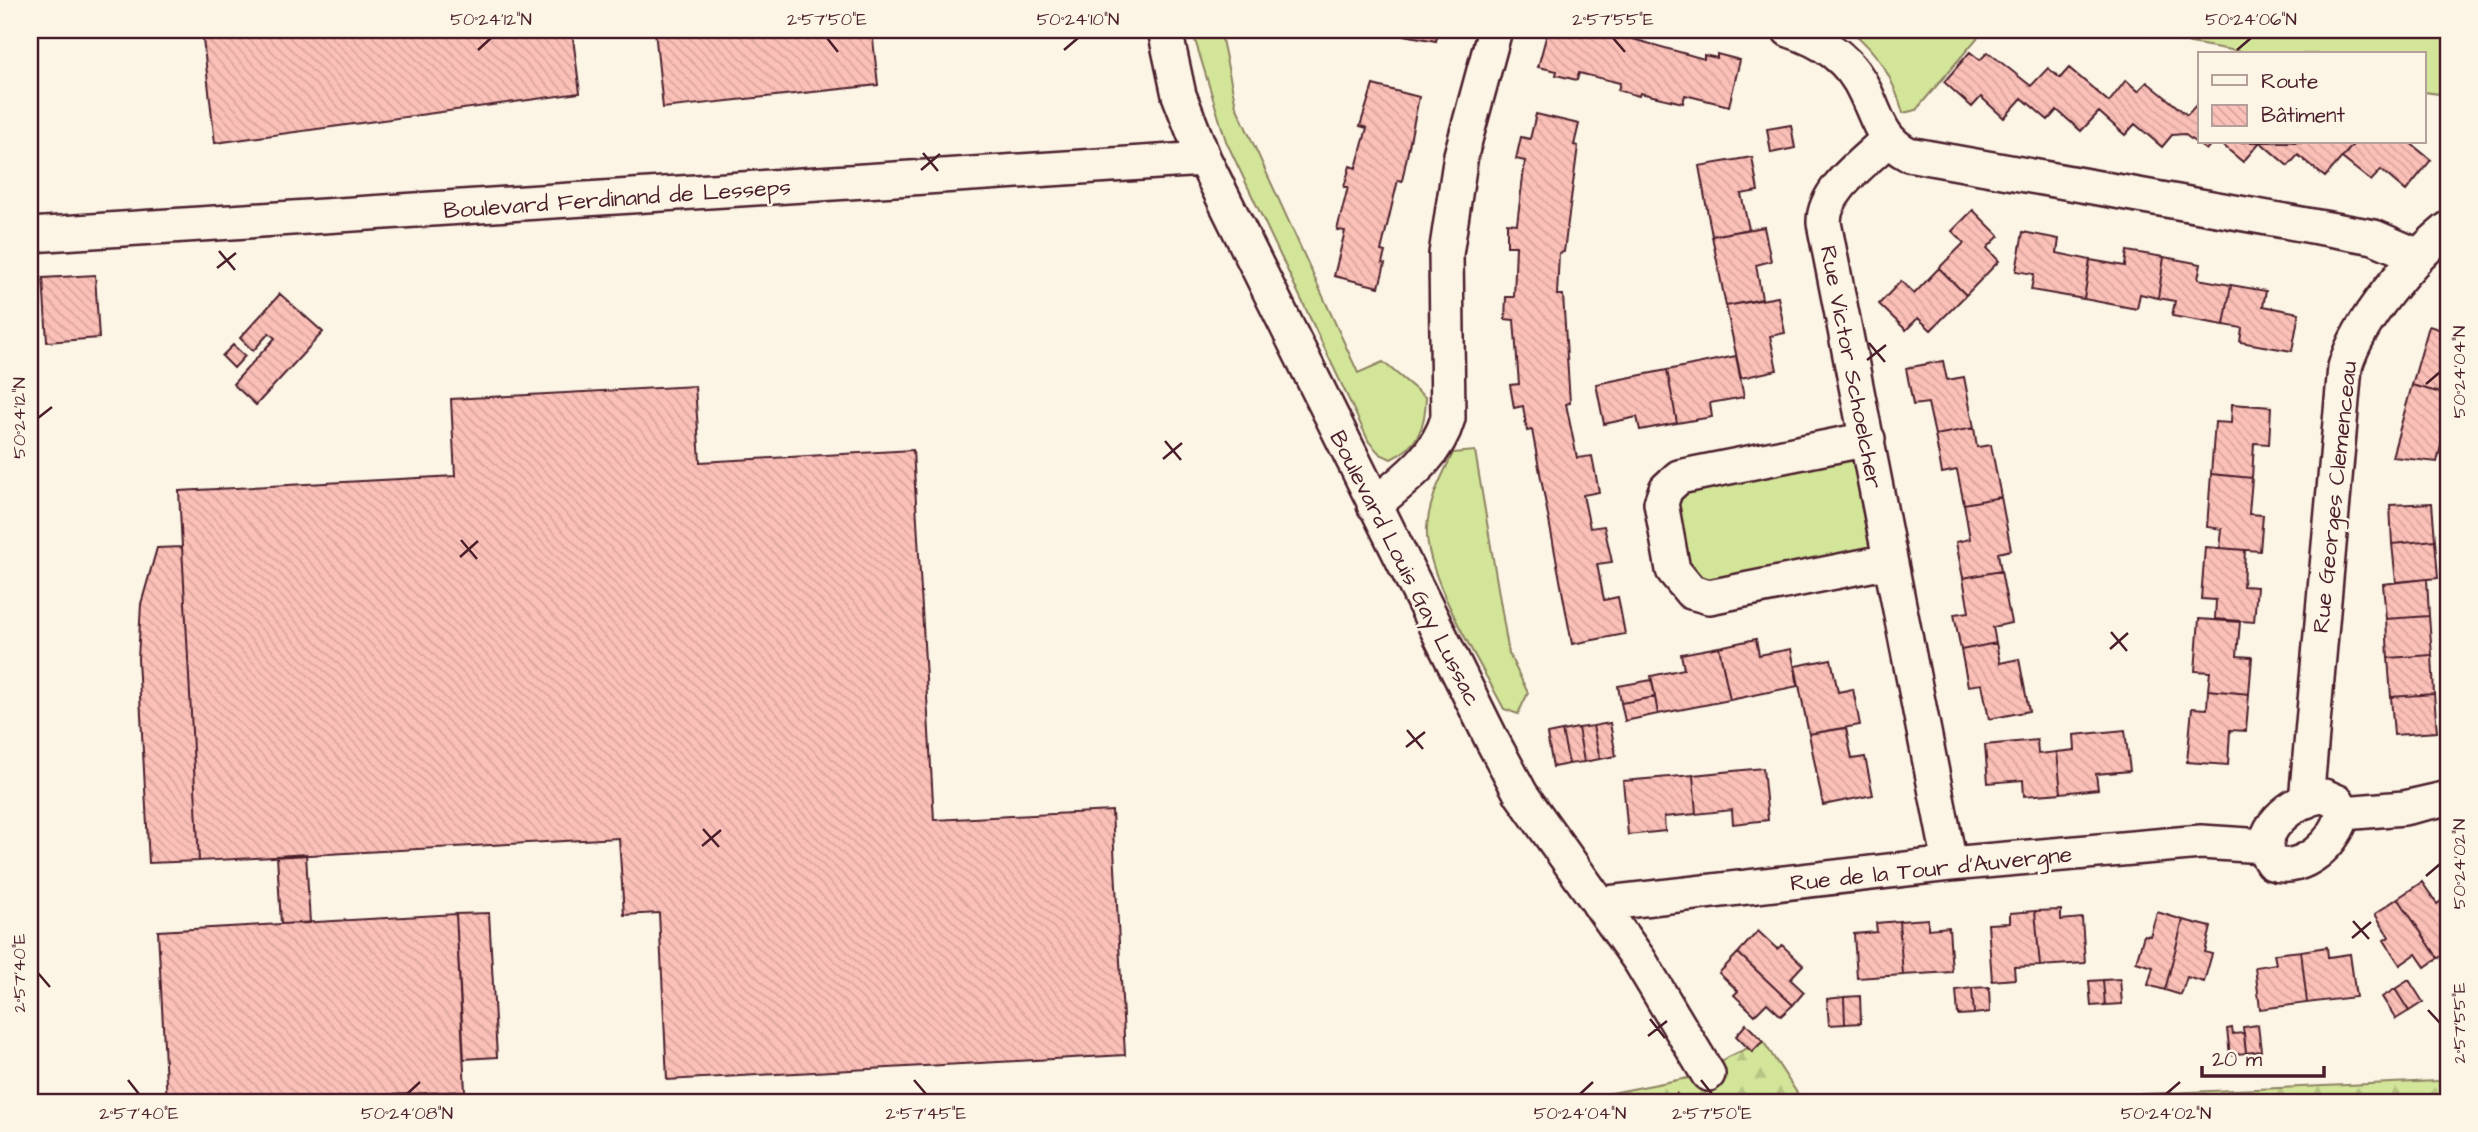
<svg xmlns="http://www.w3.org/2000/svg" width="2478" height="1132" font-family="'Architects Daughter',sans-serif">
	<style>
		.grass { fill: #d2e599; stroke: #8e8262; stroke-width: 2 }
		.forest { fill: url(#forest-firs); stroke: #8e8262; stroke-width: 2 }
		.building { fill: url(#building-back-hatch); stroke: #4a1f2b; stroke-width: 2 }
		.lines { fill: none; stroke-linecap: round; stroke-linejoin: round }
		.minor-casing { stroke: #4a1f2b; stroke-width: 38 }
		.path { stroke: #4a1f2b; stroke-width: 4.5; stroke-dasharray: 7 5; stroke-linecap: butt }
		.minor { stroke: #fcf5e5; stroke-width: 33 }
		.ticks { fill: none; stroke: #4a1f2b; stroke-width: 2.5 }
		.labels { text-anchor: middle; stroke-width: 5; stroke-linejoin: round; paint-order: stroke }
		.street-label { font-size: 23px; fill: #4a1f2b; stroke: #fcf5e5 }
		.neatline { fill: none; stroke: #4a1f2b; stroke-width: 2.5 }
		.ticks-label { font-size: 18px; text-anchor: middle; fill: #4a1f2b }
	</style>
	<defs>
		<pattern id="forest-firs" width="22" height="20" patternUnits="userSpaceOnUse" patternTransform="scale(1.75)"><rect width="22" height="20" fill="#d2e599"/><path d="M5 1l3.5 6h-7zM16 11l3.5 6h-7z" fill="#b6c484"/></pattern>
		<pattern id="building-back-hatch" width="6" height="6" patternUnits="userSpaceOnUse" patternTransform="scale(1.75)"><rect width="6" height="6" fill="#fbc0b7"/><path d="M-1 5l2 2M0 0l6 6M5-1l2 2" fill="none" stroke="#d9a59e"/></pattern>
	</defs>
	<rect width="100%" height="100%" fill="#fcf5e5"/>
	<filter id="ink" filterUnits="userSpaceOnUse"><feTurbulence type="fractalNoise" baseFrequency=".0143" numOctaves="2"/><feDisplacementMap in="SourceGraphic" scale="14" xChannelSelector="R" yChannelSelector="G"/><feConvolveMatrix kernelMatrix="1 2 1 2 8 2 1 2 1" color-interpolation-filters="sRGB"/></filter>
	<g filter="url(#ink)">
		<!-- grass -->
		<path class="grass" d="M1192 30H1220L1236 106 1358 373 1383 362 1426 398C1425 426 1419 446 1391 459L1380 454 1369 442 1226 141Z
			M1850 30H1984L1916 110 1903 113C1893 78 1879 53 1850 30Z
			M2116 30H2448V95L2424 92V54H2254Z
			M1475 451 1509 654 1528 693 1518 714 1504 709C1481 664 1424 576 1427 528 1429 500 1441 478 1453 453Z
			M1856 454 1874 550 1704 583 1691 576 1676 502 1680 492Z"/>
		<!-- forest -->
		<path class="forest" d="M1763 1041 1803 1102H1566L1708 1074 1728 1057Z
			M2448 1080V1102H1963L2437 1081Z"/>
		<!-- building -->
		<path class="building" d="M202 30H572L580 93 215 143Z
			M655 30H872L878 85 663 108Z
			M1378 30H1439L1436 41Z
			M1548 30H1601L1704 59V55L1717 58V54L1740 60 1729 106 1685 95 1683 103 1640 93 1639 96 1618 90 1620 83 1579 73 1577 80 1556 75 1557 71 1538 67Z
			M1970 52 1980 60 1988 52 2031 86 2048 68 2060 78 2069 68 2109 102 2126 80 2138 91 2147 82 2187 115 2200 101V142H2213L2206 150 2184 134 2172 135 2162 147 2135 124 2125 135 2099 112 2081 131 2057 110 2048 120 2022 98 2004 118 1981 97 1972 107 1944 82Z
			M1373 85 1419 97 1402 181 1398 180 1381 251 1385 252 1382 263 1385 264 1379 287 1334 276 1345 231 1337 230 1348 187H1344L1350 166 1356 168 1367 128 1360 126Z
			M1536 114 1579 124 1574 145 1578 146 1564 252 1559 253 1557 295H1563L1570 403 1566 404 1577 458 1592 456 1599 492 1583 495 1590 528 1604 526 1612 562 1597 564 1604 600 1618 597 1625 634 1572 644 1532 430 1527 431 1523 406 1514 408 1510 385 1519 384 1514 320 1505 319 1506 297H1514L1516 246H1507V223L1517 224 1525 161 1516 159 1521 137 1530 139Z
			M1791 125 1795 148 1771 153 1767 129Z
			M2219 142H2260L2243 162Z
			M2260 142H2347L2352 146 2325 177 2298 155 2288 166Z
			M2355 142H2409L2431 160 2406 191 2381 170 2371 181 2342 158Z
			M1752 157 1758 191 1741 194 1749 229 1712 236 1699 166Z
			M1973 210 1999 236 1987 248 1999 261 1966 295 1939 268 1964 243 1952 231Z
			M1764 227 1771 261 1756 265 1762 299 1726 306 1712 236Z
			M2023 232 2059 239 2057 253 2090 260 2084 299 2031 290 2034 274 2016 271Z
			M2127 251 2164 257 2158 298 2140 294 2137 309 2084 299 2090 260 2125 266Z
			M2164 257 2201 264 2198 279 2231 285 2224 325 2172 316 2175 301 2158 298Z
			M1939 268 1966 295 1931 330 1918 318 1906 330 1879 304 1901 281 1914 294Z
			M95 275 99 338 47 342 43 278Z
			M2231 285 2266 291 2263 306 2299 313 2292 351 2240 342 2242 328 2224 325Z
			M280 294 323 332 256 405 233 384 275 338 269 333 253 351 240 338Z
			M1778 297 1785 333 1770 336 1777 370 1741 378 1726 306Z
			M2429 326 2448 332V395L2412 385Z
			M233 345 245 356 234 368 222 356Z
			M1736 356 1744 397 1710 403 1712 417 1677 423 1667 370Z
			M1943 361 1947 380 1964 377 1974 428 1935 435 1928 403 1913 405 1906 368Z
			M1667 370 1677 423 1640 430 1637 417 1604 424 1596 384Z
			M2412 385 2448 395V435L2444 434 2437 462 2392 457Z
			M695 386 700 462 913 450 934 820 1112 811 1125 1055 667 1080 659 913 624 915 619 838 199 861 179 491 455 476 451 399Z
			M2232 404 2271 407 2269 444 2254 443 2252 478 2211 474 2215 422 2231 423Z
			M1974 428 1977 447 1991 445 2001 497 1964 504 1957 470 1942 473 1935 435Z
			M2211 474 2252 478 2249 514 2263 515 2260 551 2220 548 2222 529 2207 527Z
			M2001 497 2011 550 1998 553 2001 571 1963 578 1956 542 1970 539 1964 504Z
			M2432 503 2435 540 2392 544 2390 505Z
			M2435 540 2438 578 2396 582 2392 544Z
			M182 547 199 861 149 863 138 659 141 604 157 548Z
			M2205 547 2245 550 2243 586 2257 587 2254 622 2215 619 2216 600 2201 599Z
			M2001 571 2011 623 1993 627 1996 643 1961 650 1954 614 1969 612 1963 578Z
			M2427 579 2429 616 2386 619 2383 584Z
			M2429 616 2432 655 2388 658 2386 619Z
			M2199 619 2240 622 2237 656 2252 657 2249 694 2208 690 2210 672 2195 671Z
			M1756 639 1759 655 1791 649 1798 686 1730 700 1719 647Z
			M1996 643 2000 663 2019 659 2029 711 1989 719 1982 684 1968 686 1961 650Z
			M1719 647 1730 700 1658 714 1651 676 1684 669 1681 654Z
			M2432 655 2434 694 2391 697 2388 658Z
			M1831 659 1838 692 1853 689 1860 725 1809 734 1795 666Z
			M1652 680 1655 697 1621 703 1618 686Z
			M2208 690 2249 694 2246 731 2230 730 2228 765 2187 762 2192 708 2207 709Z
			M2434 694 2437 732 2394 735 2391 697Z
			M1655 697 1658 714 1625 721 1621 703Z
			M1610 723 1616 756 1600 759 1593 726Z
			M1593 726 1600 759 1584 762 1578 728Z
			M1578 728 1584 762 1569 764 1562 731Z
			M1846 728 1852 759 1865 757 1873 795 1823 805 1809 734Z
			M2125 730 2130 771 2096 774 2098 789 2061 793 2057 752 2075 750 2074 735Z
			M1562 731 1569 764 1553 767 1547 734Z
			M2037 740 2038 754 2057 752 2061 793 2024 796 2023 780 1988 783 1985 745Z
			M1763 768 1768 820 1733 824 1732 810 1696 814 1693 775Z
			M1693 775 1696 814 1664 817 1665 831 1628 835 1623 781Z
			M306 854 310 923 281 924 277 856Z
			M2422 882 2437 904 2444 899 2448 906V931L2445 933 2448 951 2438 958 2398 898Z
			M2398 898 2438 958 2425 967 2416 954 2400 965 2384 940 2389 937 2375 914Z
			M2061 910V920L2082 918 2085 963 2040 966 2035 911Z
			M2035 911 2040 966 2014 967 2015 979 1992 981 1988 924 2010 923V913Z
			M2157 912 2183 920 2165 990 2148 985 2153 967 2136 962 2144 935 2150 936Z
			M489 913 497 1057 464 1059 456 914Z
			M456 914 465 1091 256 1102H167L158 931Z
			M1928 919V929L1949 927 1952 972 1903 975 1899 921Z
			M2183 920 2211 927 2205 952 2212 954 2204 982 2187 977 2181 995 2165 990Z
			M1899 921 1903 975 1857 978 1854 934 1877 932 1876 923Z
			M1758 931 1777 949 1782 945 1803 965 1790 979 1804 992 1793 1005 1738 953Z
			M2327 947 2328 957 2350 954 2356 997 2307 1003 2301 951Z
			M2301 951 2307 1003 2260 1009 2255 967 2276 964 2274 954Z
			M1738 953 1793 1005 1781 1016 1767 1003 1755 1015 1734 995 1738 991 1719 973Z
			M2120 979 2122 1004 2105 1005 2103 980Z
			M2103 980 2105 1005 2091 1006 2089 981Z
			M2409 980 2423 1002 2409 1011 2395 989Z
			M1989 987 1990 1012 1974 1014 1972 988Z
			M1972 988 1974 1014 1958 1015 1956 990Z
			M2395 989 2409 1011 2396 1019 2382 997Z
			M1860 996 1861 1023 1845 1024 1844 997Z
			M1844 997 1845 1024 1829 1025 1827 999Z
			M1746 1024 1763 1041 1752 1052 1736 1036Z
			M2258 1025 2261 1051 2246 1053 2243 1027Z
			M2232 1028 2233 1034 2244 1033 2246 1053 2230 1055 2227 1029Z"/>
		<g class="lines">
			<defs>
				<path id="minor" d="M1165 30 1179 95 1204 159 1493 742 1521 794 1640 961 1708 1074
					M1789 30C1823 41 1851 59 1866 94 1878 119 1881 140 1908 154L2374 237 2418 256
					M1887 140C1866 161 1823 190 1824 223L1950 864
					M30 235 1204 159
					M1868 439 1679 477 1666 489 1661 503 1673 570 1691 592 1709 597 1890 561
					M1374 505C1404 480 1437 457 1448 418L1446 254 1461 155 1495 30
					M2324 796 2338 802 2343 813C2337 841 2303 874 2272 863 2250 834 2295 797 2324 796Z
					M2306 801 2345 367C2358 321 2412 258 2448 229
					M2343 813 2404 808 2448 798
					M1599 904 1950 864 2201 842 2264 846"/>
			</defs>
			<!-- minor casing -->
			<use href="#minor" class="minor-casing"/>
			<!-- path -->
			<path class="path" d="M1667 1102 1678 1094
				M2443 1102H2448"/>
			<!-- minor -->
			<use href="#minor" class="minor"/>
		</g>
	</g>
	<!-- ticks -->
	<path class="ticks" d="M827 38 838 52M1613 38 1625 52M478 50 491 38M1064 50 1078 38M2237 50 2251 38M923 153 938 171M921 170 940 154M219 251 235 270M217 268 236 253M1869 343 1885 362M1867 360 1886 345M2426 384 2440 372M38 418 52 407M1165 441 1181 460M1163 459 1182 443M461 540 477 559M460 557 478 541M2111 632 2127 651M2110 649 2128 633M1407 730 1423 749M1406 747 1425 732M703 829 719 847M702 846 721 830M2426 876 2440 864M2353 921 2369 939M2352 938 2371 922M38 973 50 987M2428 1010 2440 1023M1650 1019 1665 1038M1648 1036 1667 1021M128 1080 139 1094M914 1080 926 1094M1701 1080 1712 1094M407 1094 420 1082M1580 1094 1593 1082M2166 1094 2180 1082"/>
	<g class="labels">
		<!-- street labels -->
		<g class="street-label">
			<text transform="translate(617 198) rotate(-4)" y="8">Boulevard Ferdinand de Lesseps</text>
			<text transform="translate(1852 367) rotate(79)" y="8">Rue Victor Schoelcher</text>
			<text transform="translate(2334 497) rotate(-84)" y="8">Rue Georges Clemenceau</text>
			<text transform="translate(1406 568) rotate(63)" y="8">Boulevard Louis Gay Lussac</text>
			<text transform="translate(1931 868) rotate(-6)" y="8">Rue de la Tour d'Auvergne</text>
		</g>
	</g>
	<!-- margin -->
	<rect width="2478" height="1132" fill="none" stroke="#fcf5e5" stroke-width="77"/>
	<!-- legend -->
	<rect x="2198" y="52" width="228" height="91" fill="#fcf5e5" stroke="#b59f9b" stroke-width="2"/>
	<rect x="2212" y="75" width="35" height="10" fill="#fcf5e5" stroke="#b59f9b" stroke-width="2"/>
	<text x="2261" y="88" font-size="21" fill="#4a1f2b">Route</text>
	<rect x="2212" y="105" width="35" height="21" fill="url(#building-back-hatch)" stroke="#b59f9b" stroke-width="2"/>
	<text x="2261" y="122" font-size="21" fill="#4a1f2b">Bâtiment</text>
	<!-- scale -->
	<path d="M2202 1066v10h122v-10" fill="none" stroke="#4a1f2b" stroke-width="3.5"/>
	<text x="2212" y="1066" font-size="21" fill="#4a1f2b" stroke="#fcf5e5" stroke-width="5" paint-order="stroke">20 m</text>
	<rect x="38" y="38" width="2402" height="1056" class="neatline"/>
	<g class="ticks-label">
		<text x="491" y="25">50°24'12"N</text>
		<text x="827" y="25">2°57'50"E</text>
		<text x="1078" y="25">50°24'10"N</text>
		<text x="1613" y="25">2°57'55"E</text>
		<text x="2251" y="25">50°24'06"N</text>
		<text transform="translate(2459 372) rotate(-90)" y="6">50°24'04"N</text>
		<text transform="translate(19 418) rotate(-90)" y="6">50°24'12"N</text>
		<text transform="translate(2459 864) rotate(-90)" y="6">50°24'02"N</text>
		<text transform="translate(19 973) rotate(-90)" y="6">2°57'40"E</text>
		<text transform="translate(2459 1023) rotate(-90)" y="6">2°57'55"E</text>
		<text x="139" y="1119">2°57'40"E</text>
		<text x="407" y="1119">50°24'08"N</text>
		<text x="926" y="1119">2°57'45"E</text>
		<text x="1580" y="1119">50°24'04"N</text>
		<text x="1712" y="1119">2°57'50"E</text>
		<text x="2166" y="1119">50°24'02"N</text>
	</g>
</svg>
